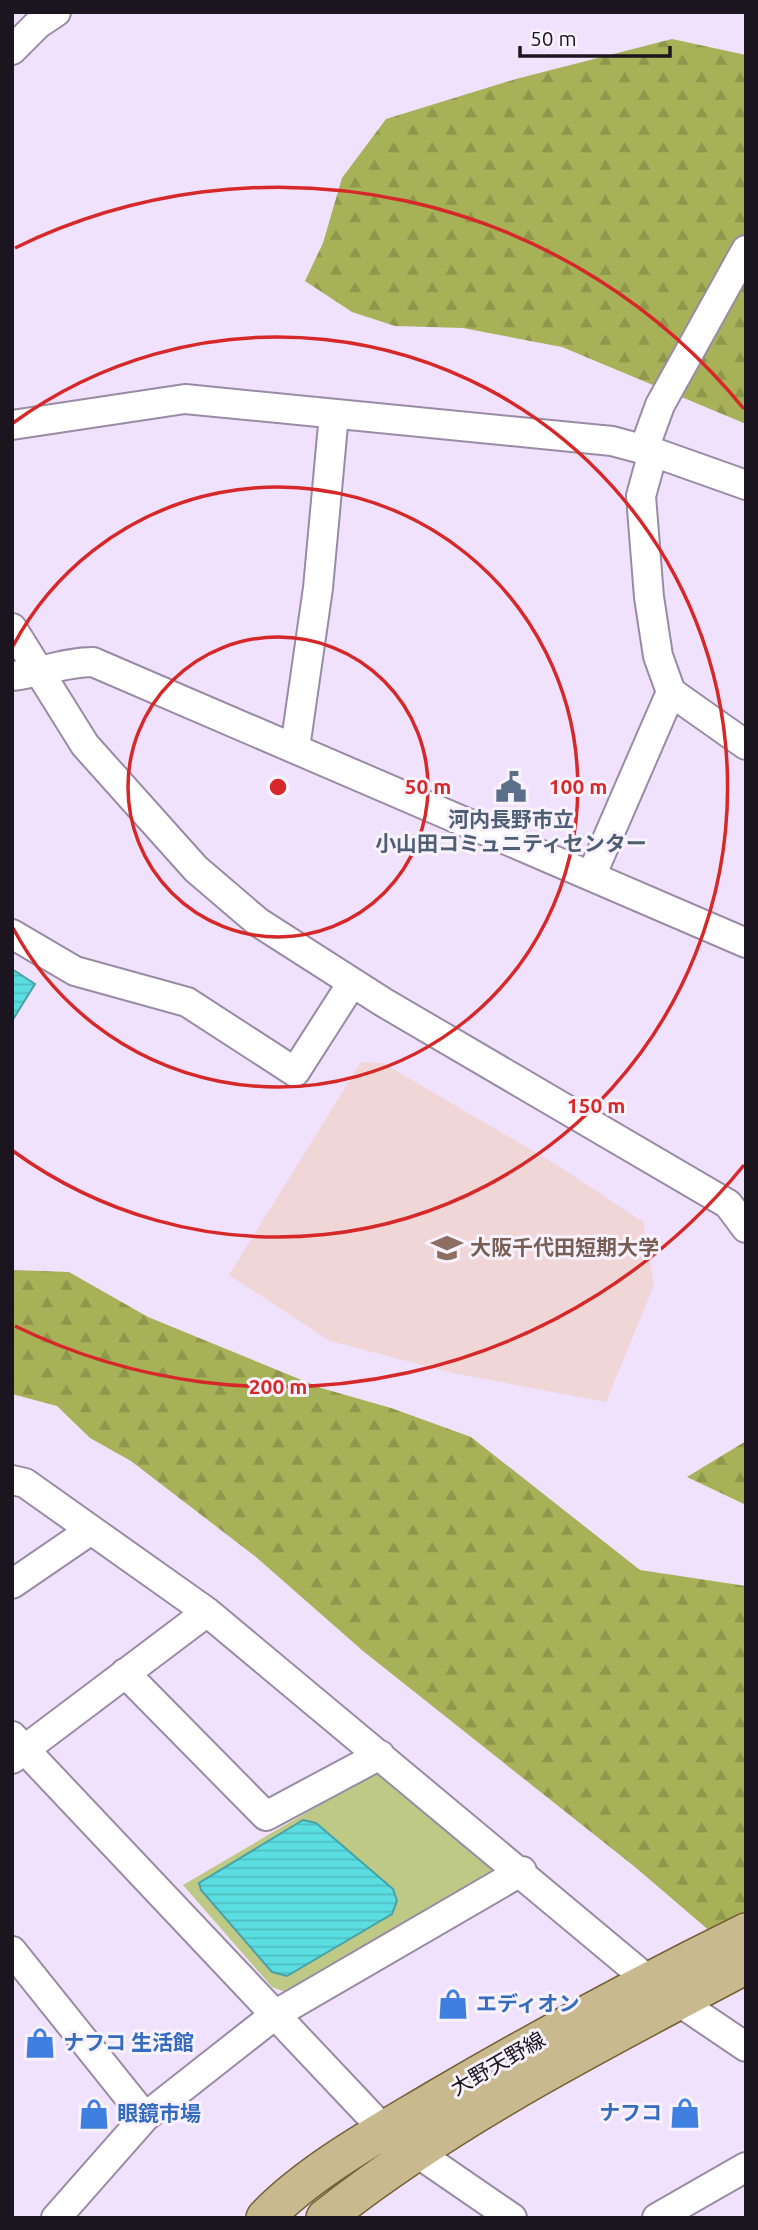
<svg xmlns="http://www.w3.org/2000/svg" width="758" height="2230" font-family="Ubuntu,'Noto Sans JP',sans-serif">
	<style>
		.education { fill: #f1d6d7 }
		.forest { fill: url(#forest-firs) }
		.green { fill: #bfc986 }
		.water { fill: url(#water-rules); stroke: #48a2a6; stroke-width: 2 }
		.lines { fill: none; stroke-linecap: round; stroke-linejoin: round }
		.minor-casing { stroke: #9a8ba5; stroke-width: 32 }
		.major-casing { stroke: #746135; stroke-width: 40 }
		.minor { stroke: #fff; stroke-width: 28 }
		.major { stroke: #c9b98e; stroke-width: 37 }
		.ring { fill: none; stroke: #d62828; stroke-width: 3.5 }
		.labels { text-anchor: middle; stroke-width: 6; stroke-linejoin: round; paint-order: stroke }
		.service-label { font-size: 21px; font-weight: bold; fill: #4e5e75; stroke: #f8f2fd }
		.education-label { font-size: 21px; font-weight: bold; fill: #785e54; stroke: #f8f2fd; text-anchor: start }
		.shop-label { font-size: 21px; font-weight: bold; fill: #366cbe; stroke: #f8f2fd; text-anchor: start }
		.street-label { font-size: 21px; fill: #1a151e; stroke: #f8f2fd }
		.centre { fill: #d62828; stroke: #f8f2fd; stroke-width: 3.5 }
		.ring-label { font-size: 21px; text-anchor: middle; font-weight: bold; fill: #d62828; stroke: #f8f2fd; stroke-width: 6; stroke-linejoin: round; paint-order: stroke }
	</style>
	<defs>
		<pattern id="forest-firs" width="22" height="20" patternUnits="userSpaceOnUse" patternTransform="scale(1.75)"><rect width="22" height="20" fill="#a6b158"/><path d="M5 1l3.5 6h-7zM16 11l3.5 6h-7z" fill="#8e974c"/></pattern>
		<pattern id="water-rules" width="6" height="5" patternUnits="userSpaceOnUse" patternTransform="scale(1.75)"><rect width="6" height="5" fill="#5bdee1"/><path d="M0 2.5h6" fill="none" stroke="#4fbec1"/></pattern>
	</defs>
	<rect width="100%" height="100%" fill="#f0e1fc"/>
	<!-- education -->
	<path class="education" d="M361 1062 383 1063 557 1165 643 1222 654 1285 606 1402 453 1373 330 1341 229 1275Z"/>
	<!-- forest -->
	<path class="forest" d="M672 39 746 55V424L562 347 463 328 395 326 352 312 305 281 323 243 342 178 386 119 516 79Z
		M12 1270 69 1272 148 1317 321 1388 391 1408 471 1437 640 1570 746 1586V1962L635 1867 363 1651 256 1557 131 1461 90 1438 57 1406 12 1394Z
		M746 1441V1505L687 1477Z"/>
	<!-- green -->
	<path class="green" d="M374 1773H389L493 1861 492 1879 285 1992 272 1987 183 1885Z"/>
	<!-- water -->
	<path class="water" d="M12 969 35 984 12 1021Z
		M303 1820 316 1823 393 1889 397 1901 392 1914 287 1976 272 1972 201 1890 199 1883Z"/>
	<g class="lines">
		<defs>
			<path id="minor" d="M12 50 38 24 56 12
				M12 425 185 399 612 441 653 452 746 485
				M644 449 660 405 746 250
				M653 452 641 496 649 597 658 656 671 692 746 745
				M12 628 85 745 196 869 258 922 383 1002 728 1204 746 1228
				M12 676C41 673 64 662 93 662L746 943
				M295 748 318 588 334 414
				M592 874 671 692
				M12 934 75 971 187 1002 295 1072 352 983
				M12 1480 25 1483 207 1612 648 1980
				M12 1584 91 1530
				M125 1673 266 1816 380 1755
				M12 1736 384 2130 512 2218
				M12 1759 207 1612
				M12 1951 145 2117
				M678 2001 746 2047
				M56 2218 145 2117 276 2014 522 1871
				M657 2218 746 2167"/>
			<path id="major" d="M265 2218C308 2172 381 2132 436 2099 537 2040 640 1984 746 1932
				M325 2218C454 2116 601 2042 746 1965"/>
		</defs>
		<!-- minor casing -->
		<use href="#minor" class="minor-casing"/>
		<!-- major casing -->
		<use href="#major" class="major-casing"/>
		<!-- minor -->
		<use href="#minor" class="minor"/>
		<!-- major -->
		<use href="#major" class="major"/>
	</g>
	<!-- distance rings -->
	<g class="ring">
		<circle cx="278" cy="787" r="150"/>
		<path d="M13 646A300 300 0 1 1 13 928"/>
		<path d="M13 423A450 450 0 1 1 13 1151"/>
		<path d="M744 1165A600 600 0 0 1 15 1326M15 248A600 600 0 0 1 744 409"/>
	</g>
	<!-- icons -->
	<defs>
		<symbol id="civic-bare" viewBox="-9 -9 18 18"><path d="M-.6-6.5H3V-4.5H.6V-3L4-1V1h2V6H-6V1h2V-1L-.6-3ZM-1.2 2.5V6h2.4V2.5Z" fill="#5c6f8a" stroke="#f8f2fd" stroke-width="2.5" paint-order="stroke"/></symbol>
		<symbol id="university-bare" viewBox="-9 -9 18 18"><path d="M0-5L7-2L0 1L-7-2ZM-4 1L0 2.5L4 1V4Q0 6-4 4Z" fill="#8d6e63" stroke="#f8f2fd" stroke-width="2.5" paint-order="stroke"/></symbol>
		<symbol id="shop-bare" viewBox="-9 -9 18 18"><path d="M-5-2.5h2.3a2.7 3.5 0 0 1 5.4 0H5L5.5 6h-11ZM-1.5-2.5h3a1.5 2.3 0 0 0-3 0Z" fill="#3f7fe0" stroke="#f8f2fd" stroke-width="2.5" paint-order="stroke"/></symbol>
	</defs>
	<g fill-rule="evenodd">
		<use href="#civic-bare" x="489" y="765" width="44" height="44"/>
		<use href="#university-bare" x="425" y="1226" width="44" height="44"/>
		<use href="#shop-bare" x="431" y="1982" width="44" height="44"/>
		<use href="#shop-bare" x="18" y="2021" width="44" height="44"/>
		<use href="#shop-bare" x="663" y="2091" width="44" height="44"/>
		<use href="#shop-bare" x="72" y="2092" width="44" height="44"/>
	</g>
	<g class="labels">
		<!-- service labels -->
		<g class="service-label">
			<text x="511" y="827">河内長野市立<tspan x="511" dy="24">小山田コミュニティセンター</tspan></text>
		</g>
		<!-- education labels -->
		<g class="education-label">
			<text x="470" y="1255">大阪千代田短期大学</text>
		</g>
		<!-- shop labels -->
		<g class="shop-label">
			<text x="476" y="2011">エディオン</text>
			<text x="63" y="2050">ナフコ 生活館</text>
			<text x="662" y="2120" text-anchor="end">ナフコ</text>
			<text x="117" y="2121">眼鏡市場</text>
		</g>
		<!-- street labels -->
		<g class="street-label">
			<text transform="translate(498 2064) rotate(-30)" y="7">大野天野線</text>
		</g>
	</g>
	<circle cx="278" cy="787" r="10" class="centre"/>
	<g class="ring-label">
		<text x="428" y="794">50 m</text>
		<text x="578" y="794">100 m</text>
		<text x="596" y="1113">150 m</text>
		<text x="278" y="1394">200 m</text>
	</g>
	<!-- border -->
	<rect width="758" height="2230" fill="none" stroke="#1a151e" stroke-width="28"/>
	<!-- scale -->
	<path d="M520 46v10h150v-10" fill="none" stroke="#1a151e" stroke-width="3.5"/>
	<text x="530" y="46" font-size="21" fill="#1a151e" stroke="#f8f2fd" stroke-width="5" paint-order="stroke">50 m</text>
</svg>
